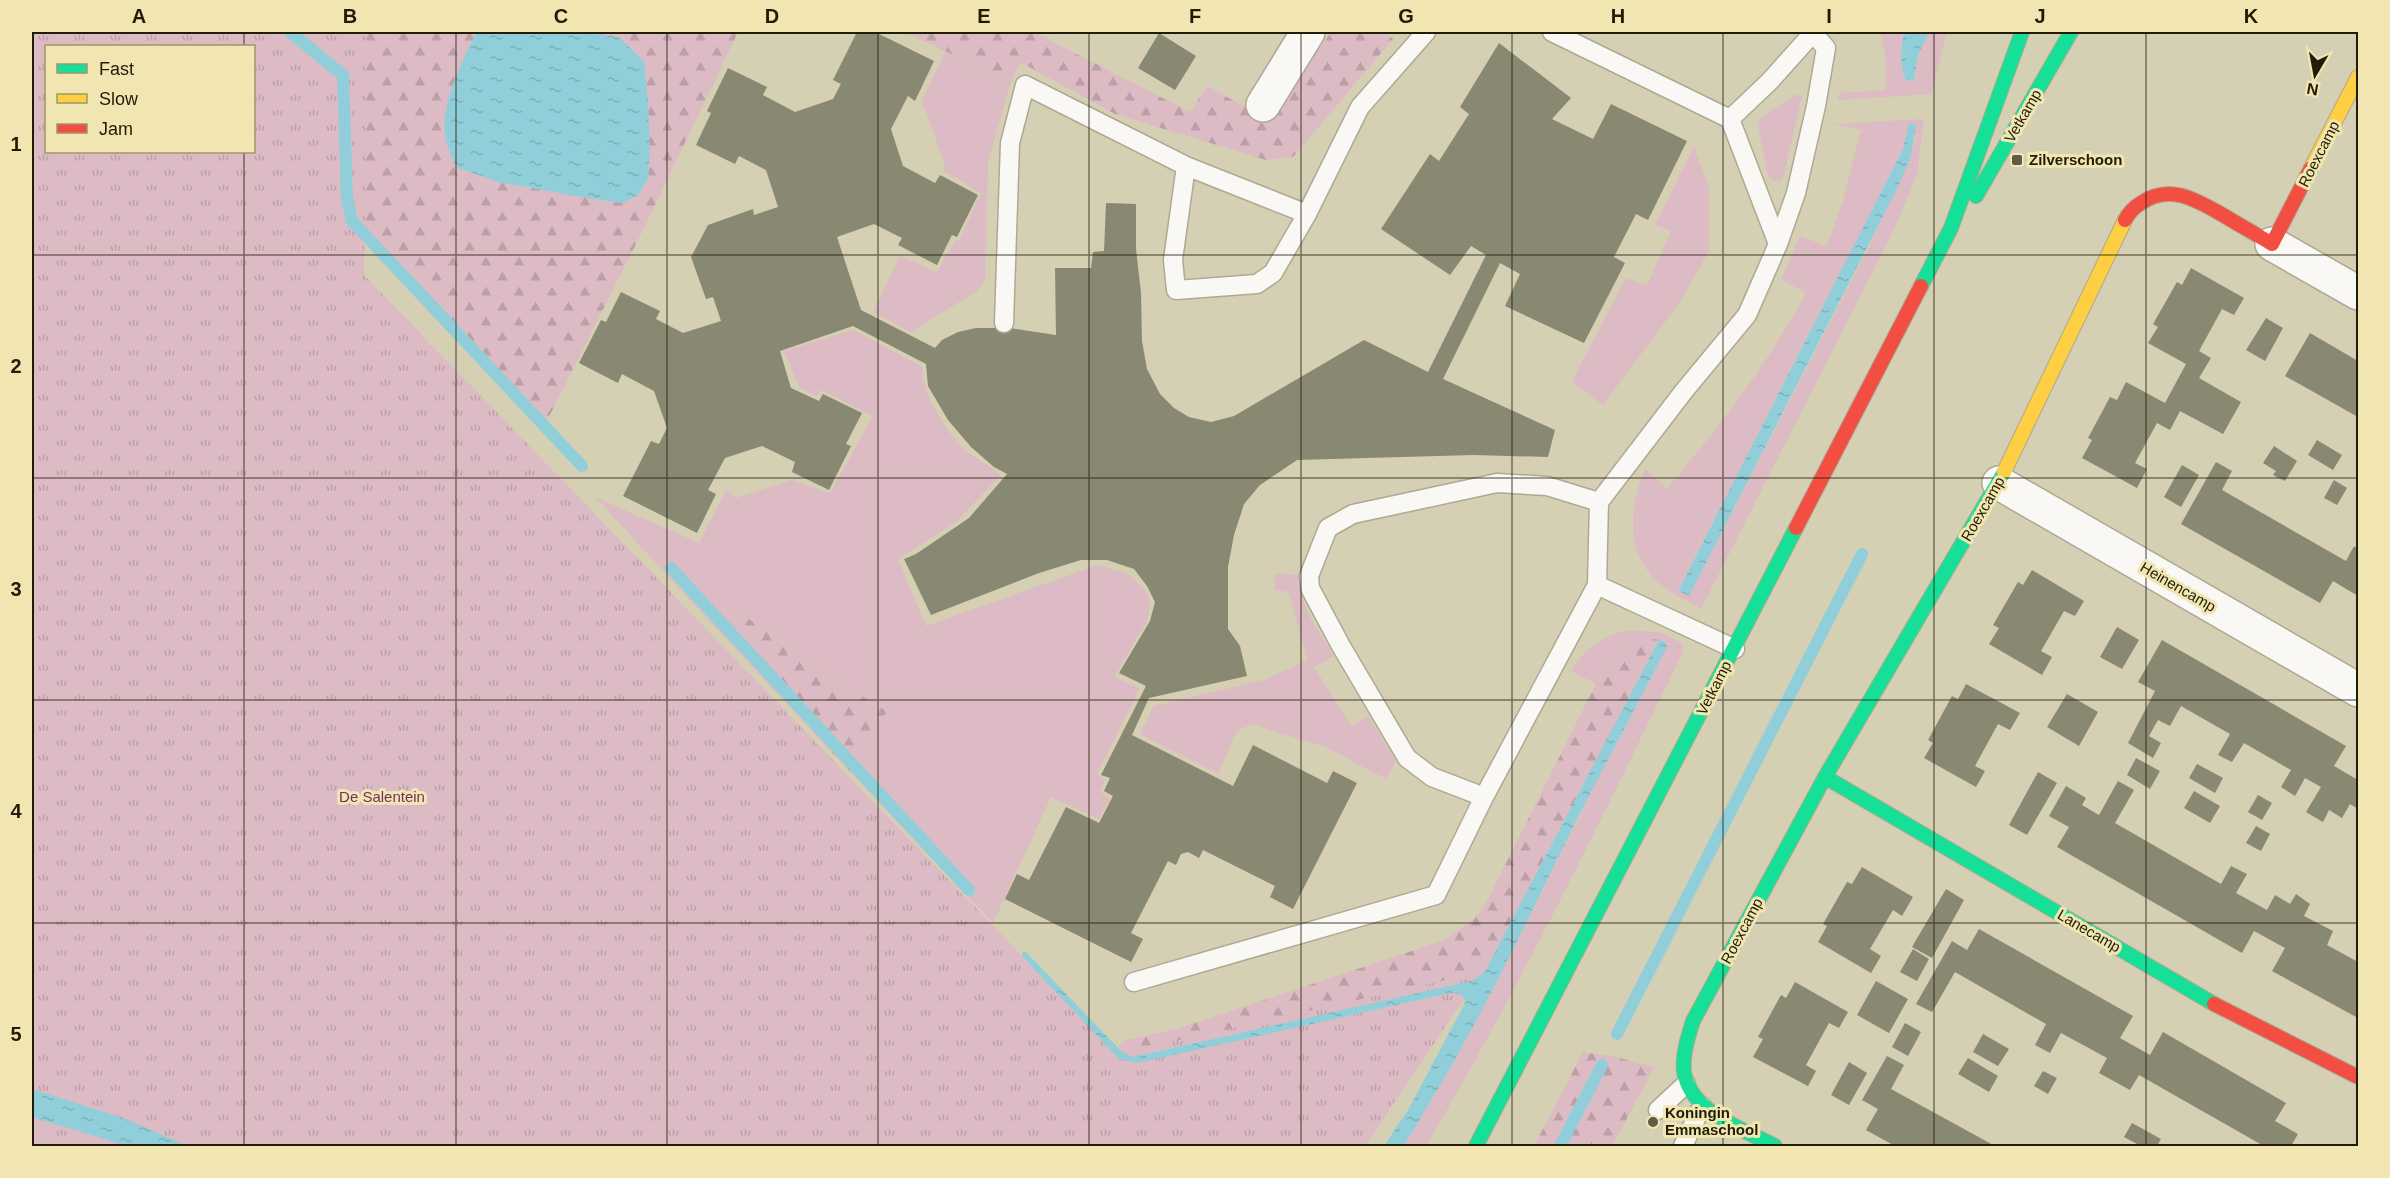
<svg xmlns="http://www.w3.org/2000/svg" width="2390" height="1178" font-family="Arial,sans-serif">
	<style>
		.grass { fill: #ddbbc4; fill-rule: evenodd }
		.forest { fill: url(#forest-firs); fill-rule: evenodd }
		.park { fill: url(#park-tufts); fill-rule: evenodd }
		.water { fill: url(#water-ripples) }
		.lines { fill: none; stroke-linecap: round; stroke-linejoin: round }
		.stream { stroke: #90cfd9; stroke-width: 12 }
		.building { fill: #898872 }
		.lane-casing { stroke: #ada993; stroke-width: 21 }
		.street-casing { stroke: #ada993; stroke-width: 36 }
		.fast-casing { stroke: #ada993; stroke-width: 16 }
		.slow-casing { stroke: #ada993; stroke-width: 16 }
		.jam-casing { stroke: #ada993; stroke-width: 16 }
		.lane { stroke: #f9f8f4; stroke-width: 18 }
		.street { stroke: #f9f8f4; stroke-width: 33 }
		.fast { stroke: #16e098; stroke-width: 14 }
		.slow { stroke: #ffcf43; stroke-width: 14 }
		.jam { stroke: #f24e42; stroke-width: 14 }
		.grid { fill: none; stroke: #211c08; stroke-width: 1.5; stroke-opacity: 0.55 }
		.poi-dot { fill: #605b44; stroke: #f1e6b1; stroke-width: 2 }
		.labels { text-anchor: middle; stroke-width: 6; stroke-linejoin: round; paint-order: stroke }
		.street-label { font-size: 15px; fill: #211c08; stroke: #f1e6b1 }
		.poi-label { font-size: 15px; font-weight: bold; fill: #211c08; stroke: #f1e6b1; text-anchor: start }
		.park-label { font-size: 15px; fill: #762c64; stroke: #f1e6b1 }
		.neatline { fill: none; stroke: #211c08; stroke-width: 2 }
		.grid-label { font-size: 20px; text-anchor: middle; font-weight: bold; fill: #211c08 }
	</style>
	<defs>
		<pattern id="forest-firs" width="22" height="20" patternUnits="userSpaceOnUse" patternTransform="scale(1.5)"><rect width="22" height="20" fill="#ddbbc4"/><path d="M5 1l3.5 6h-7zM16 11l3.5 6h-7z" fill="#bda0a7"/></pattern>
		<pattern id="park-tufts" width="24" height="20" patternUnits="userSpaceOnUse" patternTransform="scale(1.5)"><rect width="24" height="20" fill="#ddbbc4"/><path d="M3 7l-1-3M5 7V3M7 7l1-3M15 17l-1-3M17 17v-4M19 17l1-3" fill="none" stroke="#bda0a7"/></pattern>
		<pattern id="water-ripples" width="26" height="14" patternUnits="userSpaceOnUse" patternTransform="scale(1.5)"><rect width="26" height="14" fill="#90cfd9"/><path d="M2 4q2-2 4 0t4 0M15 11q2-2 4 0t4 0" fill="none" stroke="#7cb1b9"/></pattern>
	</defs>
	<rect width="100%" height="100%" fill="#d5cfb3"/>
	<!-- grass -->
	<path class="grass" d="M1880 32H1904C1901 47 1899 66 1906 80L1914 81 1916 78 1918 55 1929 32H1947L1931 94 1838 100 1839 93 1886 90 1885 53Z
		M945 52 1011 82 988 161 985 280 977 291 911 332 873 312 900 256 937 272 955 240 959 241 981 193 944 171 945 165 922 101Z
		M1797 94 1802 97 1784 175 1781 180 1773 181 1767 174 1758 124 1761 117Z
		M1924 119 1917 175 1891 236 1701 609C1688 601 1670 593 1658 582 1625 552 1629 507 1645 469L1667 489C1720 426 1767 365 1806 293L1781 279 1800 236 1827 246 1843 201 1861 130 1834 124ZM1916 135 1911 156 1866 253 1689 596 1679 591V588L1903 149 1906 139Z
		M1694 146 1709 188V251L1680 302 1603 405 1572 381 1626 278 1647 286 1671 231 1655 225Z
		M853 330 923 367C919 388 945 429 960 445 971 456 988 465 1001 475L956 522 898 559 926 626 1098 565 1128 574 1143 588 1151 601 1147 621 1114 677 1140 688 1097 774 1106 780 1099 791 1110 799 1099 819 1051 797 993 923 849 771 886 711 848 688 740 613C728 614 723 618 715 627L595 497 699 543 726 490 736 498 791 480 830 493 873 416 821 390 816 396 799 387 784 351Z
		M1275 573 1301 576C1296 603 1321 634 1334 656L1314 667 1352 726 1368 716 1396 761 1386 779 1328 748 1251 724 1236 732 1218 774 1140 734 1154 706 1264 680 1308 660 1288 592 1274 589Z
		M1632 630 1663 633 1683 644 1682 654C1601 820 1520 987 1426 1146H1403L1448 1073 1514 948 1665 642 1632 635 1596 684 1571 671C1584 648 1606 633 1632 630Z"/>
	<!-- forest -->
	<path class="forest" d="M32 32H484L476 33C466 59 441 108 445 136 447 146 452 157 456 167L498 182 623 203 648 179C651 139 648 100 644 61L619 37 581 32H738L645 226 547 421 361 224 32 179ZM46 46H254V152H46Z
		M904 32H1034L1190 112 1207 86 1269 120 1331 32H1384L1393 39 1293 157 1266 160 1115 114 1020 62 1011 82Z
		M740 613 848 688 887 711 849 771 715 627C722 618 728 614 740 613Z
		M1632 635 1659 640 1484 973 1471 981 1129 1056 1118 1047 1125 1040 1176 1029 1445 940 1474 919 1484 907 1596 684Z
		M1583 1052 1617 1057 1654 1068 1612 1146H1534Z"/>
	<!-- park -->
	<path class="park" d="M32 32H367L364 275 1117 1054 1482 972 1365 1146H32ZM46 46H254V152H46Z"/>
	<!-- water -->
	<path class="water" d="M484 32H581L619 37 644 61 648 101 650 151 648 179 638 195 623 203 586 198 498 182 456 167C452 157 447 146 445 136 440 107 463 58 476 33Z
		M1904 32H1929L1918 55 1914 81 1906 80C1899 65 1901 47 1904 32Z
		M1909 123 1916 125 1911 156 1896 191 1689 596 1679 591V589L1903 149Z
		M1659 640 1665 642 1667 647C1637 705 1606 763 1576 821 1522 931 1470 1043 1403 1146H1384L1408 1110 1464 1005 1465 1000 1460 994 1450 993 1138 1063 1119 1059 1022 956 1023 952 1027 953 1121 1051 1133 1057 1471 981 1484 973Z
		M32 1089 123 1118 188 1146H127L32 1117Z"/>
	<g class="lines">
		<!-- stream -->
		<path class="stream" d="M290 32 343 75 347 199 352 221 582 466
			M671 568 969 890
			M1617 1034 1862 554
			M1560 1146 1602 1065"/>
	</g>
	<!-- building -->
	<path class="building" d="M857 32H875L934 61 915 101 908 96 891 129 903 166 935 183 940 175 978 195 957 237 952 235 937 265 898 245 902 238 874 224 837 237 861 310 935 348 942 340 958 332 976 328H1009L1056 335 1055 268H1091L1093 252 1104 251 1106 203 1136 204V249L1141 293 1142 341 1147 369 1160 394 1174 408 1189 417 1211 422 1234 416 1364 340 1428 372 1486 255 1471 246 1450 275 1381 229 1430 154 1439 161 1469 114 1460 107 1499 43 1571 98 1552 119 1593 139 1611 104 1687 141 1648 220 1636 214 1614 257 1625 263 1584 343 1505 306 1520 274 1500 263 1443 379 1555 430 1548 457 1473 455 1297 460 1260 485 1244 504 1234 535 1228 567V629L1240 646 1247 676 1149 698 1132 735 1233 786 1253 745 1327 783 1333 771 1357 783 1293 909 1270 897 1275 886 1203 850 1199 858 1188 852 1181 854 1176 865 1168 861 1131 933 1143 939 1131 962 1005 899 1017 874 1029 880 1066 807 1099 823 1113 796 1104 791 1110 778 1101 775 1146 686 1119 673 1150 621 1155 602 1147 586 1134 569 1107 560H1081L1039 573 931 615 904 559 916 554 969 518 1007 474 994 467 971 447 948 420 928 386 926 364 853 326 780 351 791 388 819 401 823 394 862 413 846 444 851 446 829 490 792 472 795 462 762 446 725 458 708 490 716 494 697 533 623 496 651 441 659 444 667 428 654 391 622 374 618 383 579 363 601 320 606 322 621 292 660 311 656 319 683 333 721 321 713 297 706 299 691 257 708 225 753 209 754 215 778 207 766 170 739 156 735 164 696 145 711 113 707 111 728 68 767 87 763 95 795 112 833 99 841 84 833 80Z
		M1159 33 1196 56 1175 90 1138 68Z
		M2191 268 2244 298 2234 315 2222 309 2199 351 2211 358 2199 378 2241 402 2223 434 2180 411 2170 430 2157 423 2135 463 2147 469 2137 488 2082 458 2092 440 2088 438 2110 397 2117 400 2126 382 2165 403 2186 364 2148 343 2158 327 2153 324 2177 282 2182 285Z
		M2266 318 2283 328 2265 361 2246 350Z
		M2310 333 2358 361V417L2285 376Z
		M2317 440 2342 455 2333 470 2308 455Z
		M2274 446 2297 461 2285 481 2273 475 2276 471 2263 463Z
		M2216 462 2232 471 2222 490 2346 561 2354 546 2358 549V596L2333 581 2320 603 2181 524Z
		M2182 465 2199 475 2181 507 2164 497Z
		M2334 480 2347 488 2337 505 2324 498Z
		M2032 570 2084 601 2075 616 2064 611 2041 651 2052 657 2042 675 1989 644 1999 628 1993 625 2018 582 2023 585Z
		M2117 627 2139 640 2122 669 2100 657Z
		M2162 640 2346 746 2334 766 2358 780V809L2350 804 2342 818 2329 810 2323 822 2306 812 2321 787 2305 778 2295 796 2281 787 2291 770 2244 743 2232 762 2218 755 2230 734 2181 706 2170 726 2158 720 2149 736 2161 743 2153 758 2128 743 2155 691 2138 682Z
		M1966 684 2020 713 2010 730 1998 724 1975 766 1985 771 1976 787 1924 758 1933 743 1928 740 1952 696 1958 699Z
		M2067 694 2098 712 2079 746 2047 727Z
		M2136 758 2160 771 2150 789 2127 775Z
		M2197 764 2223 778 2215 793 2189 778Z
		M2038 772 2057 783 2027 835 2009 825Z
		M2118 781 2134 790 2115 823 2221 884 2231 866 2247 874 2236 893 2267 910 2275 895 2290 904 2296 894 2310 904 2304 916 2333 931 2327 945 2358 962V1018L2272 971 2285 948 2254 931 2242 953 2057 847 2069 827 2049 816 2066 786 2086 798 2082 805 2099 815Z
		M2194 791 2220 806 2210 823 2184 808Z
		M2258 795 2272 803 2262 820 2248 812Z
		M2256 826 2270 834 2261 851 2246 843Z
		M1862 867 1913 897 1902 916 1893 910 1870 949 1881 956 1871 973 1818 942 1827 926 1823 924 1847 882 1852 884Z
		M1946 889 1964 900 1932 958 1912 947Z
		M1979 929 2133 1016 2120 1038 2150 1055 2163 1032 2286 1103 2275 1121 2298 1134 2291 1146H2261L2262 1145 2139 1075 2130 1090 2099 1073 2107 1058 2061 1033 2050 1053 2035 1045 2046 1024 1955 972 1932 1012 1916 1004 1952 941 1967 950Z
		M1913 949 1929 959 1917 981 1900 972Z
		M1876 981 1908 999 1889 1033 1857 1015Z
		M1795 982 1848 1012 1839 1028 1829 1023 1806 1065 1816 1071 1808 1086 1753 1057 1763 1039 1758 1037 1781 995 1786 998Z
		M1905 1023 1921 1032 1908 1056 1892 1047Z
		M1983 1034 2009 1049 1998 1066 1973 1052Z
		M1887 1056 1904 1065 1891 1089 1995 1146H1895L1866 1130 1878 1109 1862 1100Z
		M1968 1058 1998 1076 1989 1092 1958 1074Z
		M1849 1062 1867 1073 1849 1105 1831 1095Z
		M2043 1071 2057 1078 2048 1094 2034 1086Z
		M2132 1123 2161 1139 2157 1146H2141L2124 1137Z"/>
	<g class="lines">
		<defs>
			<path id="lane" d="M1552 32 1730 119 1778 244
				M1307 214 1186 166 1173 260 1176 290 1257 284 1273 273 1307 214 1360 107 1426 32
				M1004 323 1010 143 1025 85 1186 166
				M1597 585 1735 649
				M1484 797 1432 777 1407 758 1341 646 1310 588 1309 576 1328 528 1353 514 1497 483 1547 486 1599 502
				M1134 982 1436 895 1484 797 1597 585 1599 502 1684 391 1747 315 1778 244 1796 193 1816 106 1826 48 1813 33 1770 81 1730 119
				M1658 1110 1686 1084
				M1683 1146 1702 1106"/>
			<path id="street" d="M1263 105 1308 32
				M2272 244 2358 293
				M1999 483 2358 690"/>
			<path id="fast" d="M1976 196 2071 32
				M1921 286 1951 228 2022 32
				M1825 777 2214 1004
				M1476 1146 1796 528
				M1775 1146C1743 1129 1691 1113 1684 1072 1682 1055 1688 1037 1693 1021L1825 777 2004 472"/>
			<path id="slow" d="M2311 168 2358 77
				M2004 472 2125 220"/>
			<path id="jam" d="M2125 220C2129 212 2133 208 2141 203 2170 183 2196 200 2223 215 2239 225 2256 234 2272 244L2311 168
				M1796 528 1921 286
				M2214 1004 2358 1077"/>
		</defs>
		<!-- lane casing -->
		<use href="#lane" class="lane-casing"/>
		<!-- street casing -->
		<use href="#street" class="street-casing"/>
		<!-- fast casing -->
		<use href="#fast" class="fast-casing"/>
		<!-- slow casing -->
		<use href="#slow" class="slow-casing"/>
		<!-- jam casing -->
		<use href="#jam" class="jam-casing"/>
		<!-- lane -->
		<use href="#lane" class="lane"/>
		<!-- street -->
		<use href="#street" class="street"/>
		<!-- fast -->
		<use href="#fast" class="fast"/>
		<!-- slow -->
		<use href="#slow" class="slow"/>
		<!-- jam -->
		<use href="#jam" class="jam"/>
	</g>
	<!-- grid -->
	<path class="grid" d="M244 32V46M456 32V1146M667 32V1146M878 32V1146M1089 32V1146M1301 32V1146M1512 32V1146M1723 32V1146M1934 32V1146M2146 32V1146M244 152V1146M32 255H2358M32 478H2358M32 700H2358M32 923H2358"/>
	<!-- markers -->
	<g class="poi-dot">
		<rect x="2011" y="154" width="12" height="12" rx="3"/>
		<circle cx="1653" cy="1122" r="6"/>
	</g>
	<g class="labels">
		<!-- street labels -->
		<g class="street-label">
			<text transform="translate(2023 116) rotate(-60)" y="5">Vetkamp</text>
			<text transform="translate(2319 154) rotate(-63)" y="5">Roexcamp</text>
			<text transform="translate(1983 509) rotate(-60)" y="5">Roexcamp</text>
			<text transform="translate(2178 587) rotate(30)" y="5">Heinencamp</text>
			<text transform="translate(1714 688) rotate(-63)" y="5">Vetkamp</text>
			<text transform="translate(1742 931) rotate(-62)" y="5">Roexcamp</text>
			<text transform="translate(2089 931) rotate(30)" y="5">Lanecamp</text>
		</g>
		<!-- poi labels -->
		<g class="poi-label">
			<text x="2029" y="165">Zilverschoon</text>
			<text x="1665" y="1118">Koningin<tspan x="1665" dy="17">Emmaschool</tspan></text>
		</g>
		<!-- park labels -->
		<g class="park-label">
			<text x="382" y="802">De Salentein</text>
		</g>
	</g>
	<!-- border -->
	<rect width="2390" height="1178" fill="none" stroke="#f1e6b1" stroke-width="66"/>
	<!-- legend -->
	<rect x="45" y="45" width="210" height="108" fill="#f1e6b1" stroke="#9e956d" stroke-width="1.5"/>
	<rect x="57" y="64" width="30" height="9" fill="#16e098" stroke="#9e956d" stroke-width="1.5"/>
	<text x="99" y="75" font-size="18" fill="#211c08">Fast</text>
	<rect x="57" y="94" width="30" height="9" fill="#ffcf43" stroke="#9e956d" stroke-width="1.5"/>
	<text x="99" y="105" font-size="18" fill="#211c08">Slow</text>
	<rect x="57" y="124" width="30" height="9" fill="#f24e42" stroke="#9e956d" stroke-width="1.5"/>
	<text x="99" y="135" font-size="18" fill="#211c08">Jam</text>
	<!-- north arrow -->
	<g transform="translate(2315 75) rotate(190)" stroke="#f1e6b1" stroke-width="4.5" paint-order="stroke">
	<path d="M0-4.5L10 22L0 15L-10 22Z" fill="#211c08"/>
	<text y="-9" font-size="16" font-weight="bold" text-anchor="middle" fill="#211c08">N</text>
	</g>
	<rect x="33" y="33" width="2324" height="1112" class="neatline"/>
	<g class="grid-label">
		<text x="139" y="23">A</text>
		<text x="350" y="23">B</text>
		<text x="561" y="23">C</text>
		<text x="772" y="23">D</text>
		<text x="984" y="23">E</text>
		<text x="1195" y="23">F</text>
		<text x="1406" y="23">G</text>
		<text x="1618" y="23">H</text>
		<text x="1829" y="23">I</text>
		<text x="2040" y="23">J</text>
		<text x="2251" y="23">K</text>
		<text x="16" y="151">1</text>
		<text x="16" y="373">2</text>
		<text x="16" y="596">3</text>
		<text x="16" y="818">4</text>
		<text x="16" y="1041">5</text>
	</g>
</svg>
